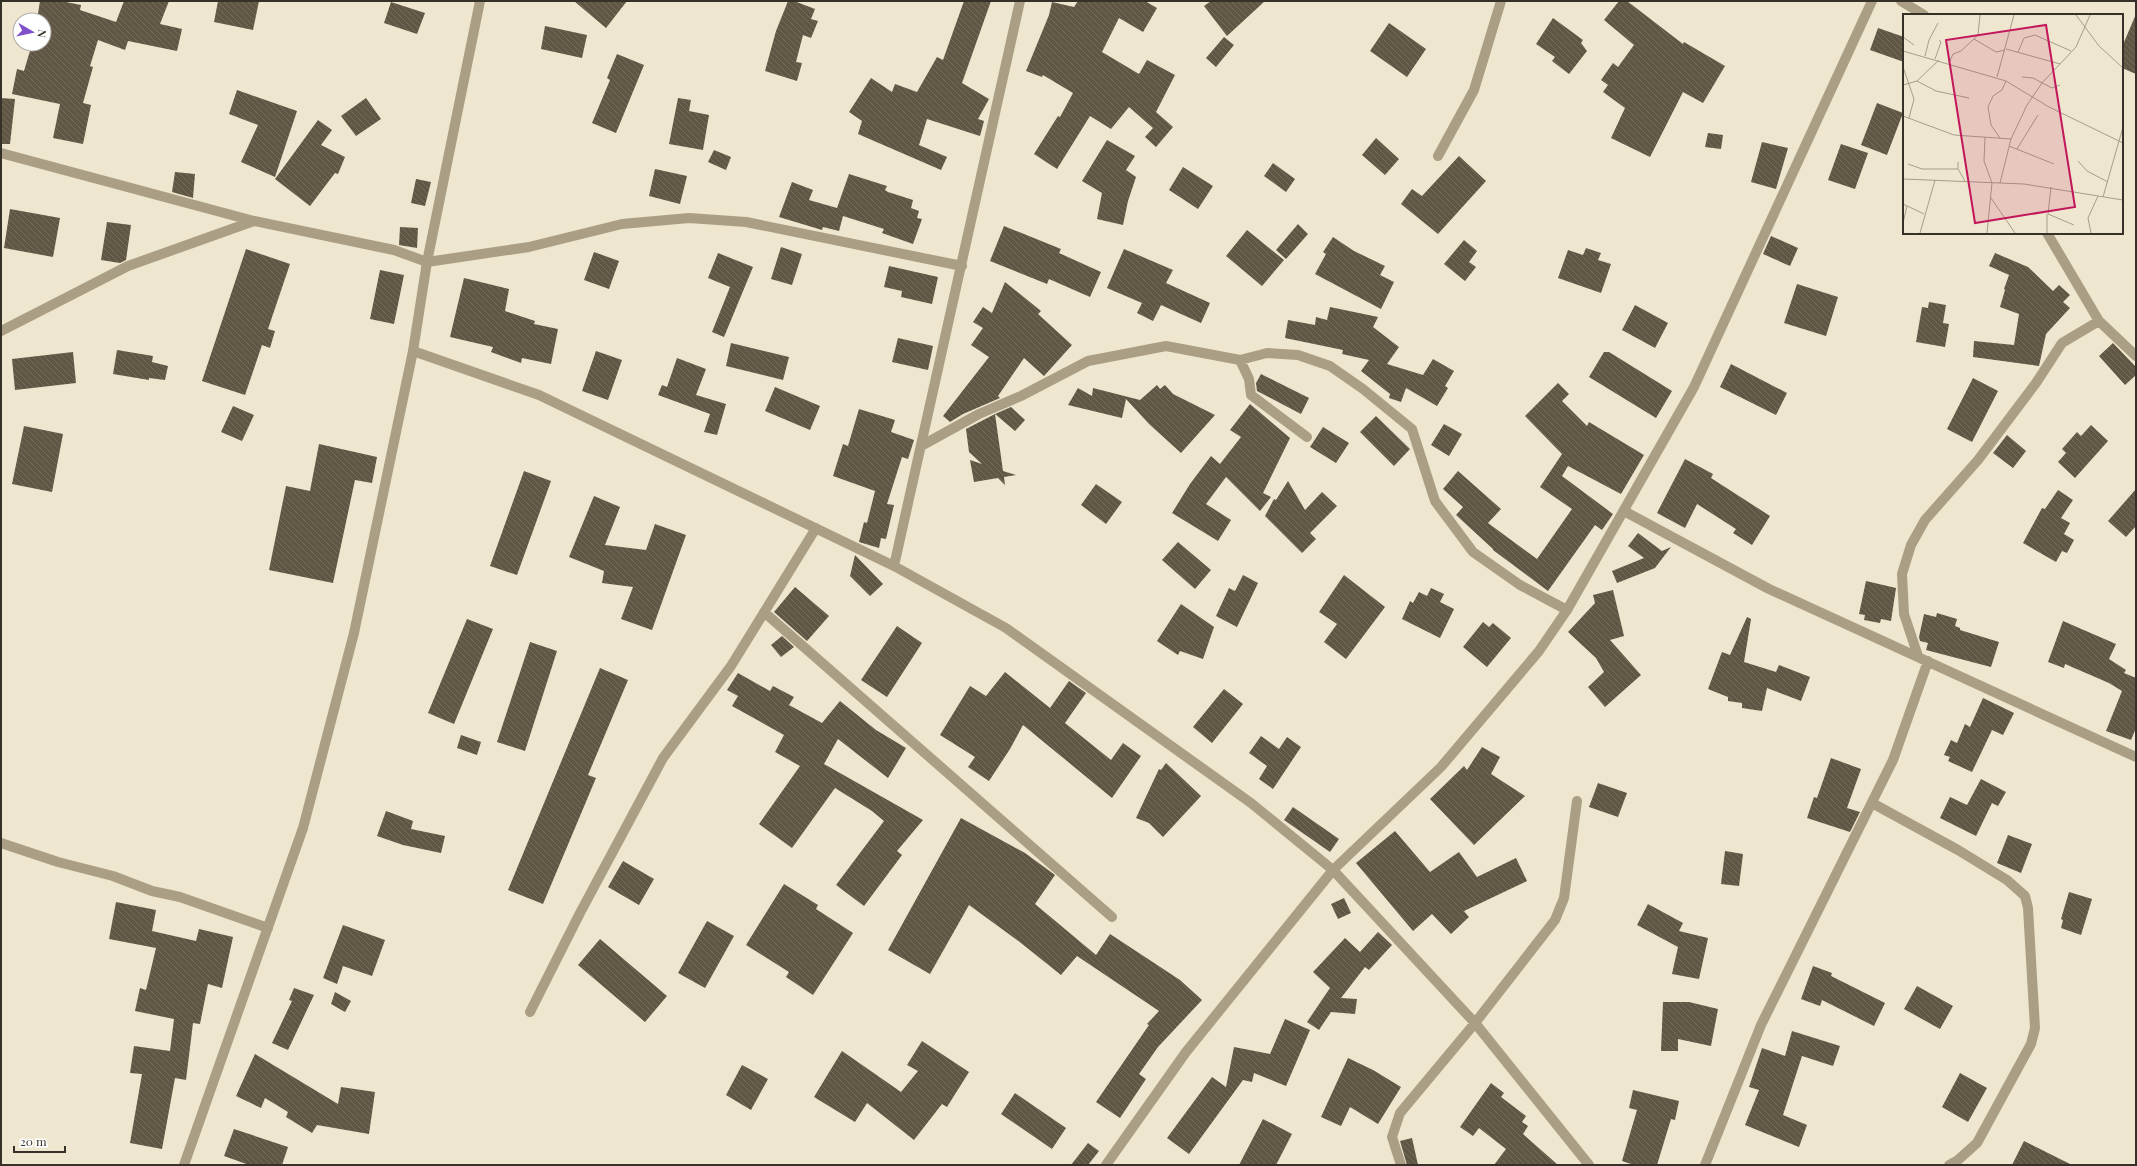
<svg xmlns="http://www.w3.org/2000/svg" width="2137" height="1166" font-family="'Playfair Display',serif">
	<style>
		.building { fill: url(#building-back-hatch) }
		.lines { fill: none; stroke-linecap: round; stroke-linejoin: round }
		.minor { stroke: #aa9f84; stroke-width: 10 }
		.tertiary { stroke: #aa9f84; stroke-width: 10 }
		.inset-road { fill: none; stroke: #a59e8d; stroke-width: 1 }
		.view { fill: #c2185b; fill-opacity: 0.15; stroke: #c2185b; stroke-width: 2 }
		.inset-edge { fill: none; stroke: #353129; stroke-width: 2 }
	</style>
	<defs>
		<pattern id="building-back-hatch" width="6" height="6" patternUnits="userSpaceOnUse"><rect width="6" height="6" fill="#5f5643"/><path d="M-1 5l2 2M0 0l6 6M5-1l2 2" fill="none" stroke="#736b5c"/></pattern>
	</defs>
	<rect width="100%" height="100%" fill="#efe6cf"/>
	<!-- building -->
	<path class="building" d="M40 1H61L81 5 80 10 116 22 124 1H169L160 24 182 29 177 51 128 41 125 50 98 40 90 66 93 67 83 103 91 105 83 144 53 138 60 104 12 94 17 69 24 71 32 44H44V20H37Z
		M218 1H259L253 30 214 22Z
		M574 1H627L606 28Z
		M788 1H794L815 9 811 19 818 21 811 38 803 35 796 62 802 63 797 81 765 71 776 31Z
		M964 1H991L962 83 989 99 978 119 984 121 980 136 927 119 919 145 947 157 941 170 858 134 862 121 849 112 871 78 892 92 895 84 917 92 937 57 943 60Z
		M1078 1H1145L1157 8 1143 32 1119 18 1102 52 1139 74 1147 60 1175 75 1156 112 1173 127 1156 147 1145 137 1153 128 1129 107 1111 129 1090 116 1057 169 1034 154 1058 116 1060 117 1073 93 1043 75 1042 77 1026 71 1049 15 1052 2 1074 7Z
		M1211 1H1265L1227 36 1204 6Z
		M1619 1H1627L1683 44 1684 42 1725 66 1703 103 1683 92 1650 157 1611 138 1625 108 1603 92 1608 85 1601 80 1613 63 1618 67 1634 45 1604 20Z
		M391 2 425 13 417 34 384 23Z
		M2136 14V74L2122 68V47Z
		M1553 18 1583 40 1581 43 1587 51 1569 74 1552 61 1555 57 1536 44Z
		M1389 23 1426 49 1407 77 1370 51Z
		M545 26 587 35 582 58 541 49Z
		M1878 28 1904 37V62L1870 50Z
		M1224 37 1234 45 1216 67 1206 58Z
		M617 54 644 65 616 133 592 123 610 80 607 78Z
		M237 90 297 111 275 177 241 162 258 125 229 114Z
		M1 98 15 99 10 144H1Z
		M366 98 381 119 356 136 341 116Z
		M678 98 691 100 689 111 709 115 703 150 669 144Z
		M1877 103 1903 113 1887 155 1861 145Z
		M318 120 332 130 321 145 345 157 338 174 335 173 310 206 275 179Z
		M1708 133 1723 135 1721 149 1705 147Z
		M1376 138 1399 159 1385 175 1362 155Z
		M1107 140 1135 156 1126 170 1136 177 1128 201 1123 225 1097 219 1102 193 1082 181Z
		M1762 142 1788 148 1776 189 1751 182Z
		M1841 144 1868 153 1855 189 1828 180Z
		M714 150 731 157 726 170 708 162Z
		M1459 156 1486 181 1438 234 1401 204 1412 189 1422 196Z
		M1273 163 1295 179 1286 192 1264 176Z
		M1183 167 1213 186 1198 209 1169 190Z
		M655 169 687 176 680 204 649 196Z
		M175 172 195 174 193 198 172 192Z
		M849 174 887 186 885 190 888 192 913 200 911 208 919 211 917 218 922 219 913 244 882 233 884 229 843 216 839 231 823 227 822 230 779 217 792 182 813 190 809 200 837 208Z
		M416 179 431 182 425 206 411 203Z
		M10 209 60 218 53 257 4 248Z
		M107 222 131 225 126 260 120 263 101 260Z
		M1298 224 1308 234 1286 259 1276 250Z
		M1004 226 1061 249 1059 253 1101 272 1090 297 1049 279 1047 284 990 261Z
		M400 227 418 228 417 248 399 245Z
		M1247 230 1284 260 1262 286 1226 256Z
		M1771 236 1798 248 1790 266 1763 254Z
		M1333 237 1354 251 1385 266 1380 275 1394 282 1381 309 1315 274 1326 254 1323 252Z
		M1464 240 1477 251 1469 262 1476 267 1465 281 1444 264Z
		M781 247 802 254 792 285 771 279Z
		M1586 248 1601 253 1598 260 1611 264 1601 293 1558 278 1568 250 1583 255Z
		M246 249 290 264 268 329 275 331 270 348 262 345 245 395 202 381Z
		M1124 249 1173 270 1166 283 1210 303 1201 323 1161 305 1153 321 1137 313 1142 303 1107 288Z
		M594 252 619 261 609 289 584 280Z
		M718 253 753 267 724 337 712 332 730 287 708 278Z
		M1995 253 2028 267 2053 291 2059 285 2070 295 2063 302 2070 308 2046 334 2039 366 1973 357 1974 341 2014 345 2019 314 2000 307 2005 290 2004 289 2009 275 1989 266Z
		M889 266 938 277 932 304 901 297 902 291 884 287Z
		M380 270 404 275 394 324 370 319Z
		M464 278 509 289 505 311 535 321 534 324 558 329 551 364 522 358 521 363 491 352 493 347 450 337Z
		M1005 282 1041 311 1038 314 1072 345 1044 376 1024 358 998 396 1000 398 963 414 950 422 943 416 989 357 971 345 983 328 973 322 983 307 992 313Z
		M1797 284 1838 297 1826 336 1784 323Z
		M1929 302 1946 305 1943 323 1949 324 1945 347 1916 342 1922 307 1928 308Z
		M1635 305 1668 323 1655 348 1622 330Z
		M1330 307 1378 317 1373 327 1399 347 1387 364 1423 375 1433 359 1454 371 1445 386 1448 388 1437 406 1406 388 1401 402 1389 398 1390 394 1361 371 1369 360 1342 354 1343 350 1285 338 1288 320 1315 325 1316 317 1327 320Z
		M898 338 933 346 928 370 892 362Z
		M731 343 789 357 783 380 726 366Z
		M2113 343 2136 367V375L2125 385 2099 356Z
		M117 350 153 356 152 362 168 366 165 380 149 378V380L113 374Z
		M596 351 622 360 608 400 582 391Z
		M73 352 76 383 15 390 12 359Z
		M1604 352H1609L1672 391 1656 418 1589 377Z
		M677 358 706 369 696 395 726 404 717 435 704 432 710 414 658 395 662 385 667 387Z
		M1731 364 1787 393 1776 415 1720 387Z
		M1261 374 1309 398 1301 414 1257 391 1256 383Z
		M1973 378 1998 391 1972 442 1947 429Z
		M1558 383 1569 394 1562 401 1587 426 1589 422 1644 455 1621 494 1568 466 1562 476 1613 514 1602 530 1595 525 1548 591 1493 550V549L1456 515 1463 507 1443 489 1458 471 1501 509 1488 523 1537 559 1572 509 1540 487 1562 454 1525 416Z
		M1157 385 1160 389 1165 385 1173 394 1215 415 1181 453 1149 424 1126 399 1122 418 1068 405 1078 388 1092 396 1093 388 1140 400Z
		M775 387 820 406 810 430 765 411Z
		M1250 404 1290 438 1263 493 1271 497 1260 511 1226 477 1206 504 1231 520 1218 541 1172 513 1190 484 1211 456 1220 464 1241 437 1230 430Z
		M233 406 254 415 242 441 221 432Z
		M1011 407 1025 420 1015 431 995 414Z
		M859 409 895 420 891 432 914 440 908 459 902 457 887 504 894 505 886 539 881 538 879 548 859 542 864 522 867 523 875 491 833 476 843 444 848 446Z
		M995 414 1003 471 1016 475 1004 477 1005 485 998 478 974 482 970 460 982 464 969 452 966 429Z
		M1376 416 1410 449 1394 466 1360 432Z
		M1444 424 1462 434 1449 456 1431 445Z
		M2091 425 2108 441 2075 478 2058 462 2066 453 2062 449 2077 432 2081 436Z
		M24 426 63 434 52 492 12 484Z
		M1323 427 1349 443 1336 463 1310 447Z
		M2007 435 2026 451 2013 468 1993 453Z
		M319 444 377 457 372 483 355 480 333 583 269 570 286 486 310 491Z
		M1685 459 1713 474 1711 478 1770 516 1752 545 1733 533 1736 529 1697 504 1685 528 1657 513Z
		M524 471 551 481 517 575 490 566Z
		M1288 481 1305 510 1322 492 1337 506 1310 533 1316 539 1302 553 1265 516 1274 499 1276 500Z
		M1096 484 1122 502 1106 524 1081 505Z
		M2136 489V526L2126 537 2108 521Z
		M2058 490 2073 500 2061 518 2070 523 2064 534 2074 540 2067 553 2062 551 2056 562 2023 543 2042 508 2045 509Z
		M594 496 620 507 605 545 646 550 655 524 686 535 652 630 621 619 633 587 602 583 604 571 569 557Z
		M1638 533 1662 551 1671 547 1655 568 1617 583 1612 571 1644 558 1628 546Z
		M1178 542 1211 570 1195 589 1162 560Z
		M855 555 883 584 870 596 850 576Z
		M1243 575 1258 583 1237 627 1216 616 1229 588 1235 591Z
		M1344 575 1385 607 1346 659 1324 642 1337 624 1319 612Z
		M1866 581 1896 588 1891 621 1881 619 1880 623 1864 620 1865 615 1859 614Z
		M795 587 829 616 807 641 774 612Z
		M1431 588 1444 594 1440 602 1454 609 1440 638 1402 619 1410 601 1413 603 1419 592 1427 596Z
		M1613 590 1624 636 1610 640 1641 675 1605 707 1588 687 1604 672 1596 658 1568 632 1595 603 1593 595Z
		M1181 604 1214 627 1203 659 1180 651 1178 655 1157 641Z
		M1937 613 1957 619 1955 626 1960 628V630L1999 642 1991 667 1926 650 1928 643 1920 641 1919 637 1924 614 1936 617Z
		M1747 617 1751 619 1744 662 1776 672 1779 665 1810 677 1801 701 1767 688 1762 711 1742 708V703L1728 701V697L1708 689 1722 652 1730 655Z
		M467 619 493 629 454 724 428 713Z
		M2063 621 2116 644 2109 659 2126 670 2124 673 2136 678V728L2131 740 2106 731 2122 691 2109 683 2065 664 2064 668 2048 662Z
		M1483 622 1489 627 1493 623 1511 638 1487 667 1463 647Z
		M897 626 922 643 887 697 861 680Z
		M782 636 794 647 781 657 771 645Z
		M530 642 557 651 525 751 497 742Z
		M600 668 628 680 588 775 596 778 543 904 508 890Z
		M1005 672 1050 708 1069 681 1086 693 1065 723 1111 760 1123 743 1141 756 1112 798 1023 725 1010 749 989 781 968 767 975 757 940 735 970 686 986 696Z
		M738 673 770 691 773 686 794 697 789 705 822 723 840 701 876 730 906 748 888 778 838 739 824 764 923 820 897 851 902 855 864 906 836 885 884 821 872 811 835 788 792 848 759 824 800 766 775 752 784 735 732 706 738 696 727 690Z
		M1224 689 1243 704 1212 743 1193 727Z
		M1983 698 2014 713 2003 735 1992 730 1972 772 1948 761 1950 757 1944 755 1951 740 1957 743 1965 724 1970 727Z
		M461 735 481 742 477 755 457 748Z
		M1261 736 1279 749 1287 737 1301 747 1273 789 1259 779 1267 766 1249 753Z
		M1482 747 1500 757 1491 774 1525 796 1474 845 1430 799 1464 766 1467 770Z
		M1831 758 1861 769 1847 808 1860 812 1850 832 1807 818 1814 797 1817 798Z
		M1166 763 1201 796 1163 837 1149 823 1136 818 1159 769 1161 770Z
		M1981 779 2006 792 1998 806 1992 803 1976 836 1940 818 1950 797 1967 805Z
		M1598 783 1627 793 1618 817 1589 807Z
		M1293 807 1339 839 1330 852 1284 820Z
		M386 811 413 821 411 829 445 836 441 853 403 845 377 836Z
		M961 818 1025 853 1055 875 1035 904 1096 955 1110 934 1180 980 1202 1000 1158 1047 1139 1074 1146 1079 1120 1118 1096 1102 1149 1025 1147 1024 1159 1011 1077 956 1061 975 1021 943 969 905 930 974 888 950Z
		M1395 831 1430 872 1459 852 1477 877 1516 858 1527 881 1464 911 1469 917 1451 934 1432 914 1413 931 1356 863Z
		M2008 835 2032 844 2021 873 1997 863Z
		M1725 851 1743 854 1739 886 1721 884Z
		M623 861 654 879 639 905 608 887Z
		M784 884 818 905 816 909 853 933 813 995 786 977 789 972 746 945Z
		M2069 892 2092 899 2081 935 2061 928 2063 920 2061 919Z
		M1344 898 1351 913 1338 919 1331 904Z
		M116 902 156 910 152 931 196 941 199 929 233 937 222 988 208 984 200 1024 193 1023 186 1080 175 1078 162 1149 130 1143 142 1074 130 1073 134 1046 170 1051 174 1019 135 1011 140 988 146 990 156 948 109 939Z
		M1648 904 1683 923 1679 931 1708 938 1699 979 1672 974 1678 947 1637 925Z
		M707 921 734 936 705 988 678 973Z
		M343 925 385 940 372 976 343 966 337 984 323 978Z
		M1378 932 1392 945 1369 970 1365 967 1341 998 1357 999 1355 1014 1331 1012 1319 1030 1307 1022 1330 988 1313 972 1345 938 1360 952Z
		M600 939 667 996 645 1022 578 965Z
		M1813 966 1832 973 1831 976 1885 1003 1874 1026 1822 1000 1820 1006 1801 999Z
		M1917 986 1953 1006 1940 1029 1904 1009Z
		M294 988 314 995 288 1050 272 1043 292 1001 289 1000Z
		M335 992 351 1001 345 1012 331 1004Z
		M1663 1002H1689L1718 1009 1711 1046 1678 1039V1051H1661Z
		M1285 1019 1310 1030 1286 1086 1254 1073 1252 1082 1243 1080 1189 1154 1167 1138 1212 1077 1226 1087 1234 1047 1270 1054Z
		M1792 1031 1840 1046 1833 1066 1802 1056 1783 1115 1807 1125 1799 1147 1745 1125 1759 1090 1749 1087 1762 1048 1785 1056Z
		M922 1041 969 1072 947 1107 942 1104 914 1140 867 1103 855 1122 814 1097 842 1051 901 1092 918 1071 907 1065Z
		M255 1054 338 1104 341 1087 375 1092 369 1134 317 1125 312 1133 286 1117 288 1112 265 1098 261 1108 236 1096Z
		M1348 1058 1373 1070 1401 1087 1378 1124 1350 1107 1341 1126 1321 1117Z
		M742 1065 768 1079 751 1110 726 1095Z
		M1960 1073 1987 1088 1968 1122 1942 1107Z
		M1491 1083 1504 1093 1501 1097 1526 1116 1522 1122 1528 1126 1523 1134 1558 1165H1494L1506 1149 1479 1128 1473 1136 1460 1127Z
		M1633 1090 1679 1101 1675 1120 1671 1119 1657 1165H1634L1622 1161 1637 1110 1629 1108Z
		M1015 1093 1066 1128 1052 1149 1001 1114Z
		M1263 1119 1292 1134 1276 1165H1239Z
		M234 1129 288 1147 282 1165H249L224 1156Z
		M1412 1138 1418 1165H1407L1400 1141Z
		M2024 1141 2072 1165H2012Z
		M1088 1143 1099 1151 1088 1165H1071Z"/>
	<g class="lines">
		<!-- minor -->
		<path class="minor" d="M1901 1 1924 15
			M1 153 254 221 394 250 427 262 529 247 622 224 689 218 746 222 962 266
			M1438 156 1474 90 1501 1
			M2047 233 2099 321 2136 356
			M1 331 128 266 254 221
			M413 351 539 395 894 566 1006 628 1251 803 1333 870 1475 1023 1589 1165
			M1240 360 1249 379 1251 395 1307 437
			M921 446 979 414 1021 396 1088 361 1166 346 1240 360 1267 353 1298 355 1330 366 1363 389 1412 429 1435 501 1473 552 1520 585 1567 610
			M1624 511 1769 589 2136 757
			M894 566 1020 1
			M764 612 1112 917
			M1918 656 1904 614 1902 574 1911 545 1925 520 1978 460 2036 383 2062 343 2099 321
			M1872 803 1958 850 2007 880 2025 896 2028 908 2035 1028 2031 1044 1977 1143 1958 1160 1949 1165
			M1 843 58 862 113 876 152 891 180 897 268 928
			M530 1012 580 913 663 758 731 666 816 528
			M1401 1165 1392 1137 1400 1113 1475 1023 1555 920 1564 898 1577 801
			M1705 1165 1761 1025 1893 760 1928 661"/>
		<!-- tertiary -->
		<path class="tertiary" d="M184 1165 303 828 354 633 413 351 427 262 480 1
			M1106 1165 1186 1052 1333 870 1441 767 1539 651 1567 610 1694 387 1872 1"/>
	</g>
	<!-- overview -->
	<g transform="translate(1903 14)">
		<rect width="220" height="220" fill="#efe6cf"/>
		<path class="inset-road" d="M173 1 196 32 220 54M0 23 11 31M71 25 93 38 102 36M103 35 157 50M0 37 103 67 146 93 220 129M115 38 121 24 132 21 168 37M22 42 26 26 35 9M32 45 38 28 36 26M46 49 50 40 58 37 75 21 77 1M0 53 11 85 6 104M94 63 111 1M119 63 130 64 149 74 157 71M14 67 33 77 66 84M0 71 14 67 36 46M0 102 51 121 108 125M82 123 81 147 89 169 84 219M97 124 88 111 85 93 90 82 99 76 103 67M106 132 151 150M114 135 135 101M175 147 184 157 205 168M55 148V155L62 167M5 150 19 155H55M0 165 121 170 220 186M97 169 108 125 124 91 139 69 173 33 187 1M148 173 145 200 171 211M200 183 220 113M88 184 112 219M0 190 21 200M0 209 4 192M17 219 32 166M144 219V200M188 219 185 204 195 182"/>
		<path class="view" d="M143 11 172 193 72 209 43 26Z"/>
		<rect width="220" height="220" class="inset-edge"/>
	</g>
	<!-- border -->
	<rect width="2137" height="1166" fill="none" stroke="#353129" stroke-width="4"/>
	<!-- north arrow -->
	<g transform="translate(32 32) rotate(99)"><circle r="19" fill="#ffffff" stroke="#aeada9"/>
	<path d="M0-3L7 15L0 10L-7 15Z" fill="#7f50c9"/>
	<text y="-6" font-size="11" font-weight="bold" text-anchor="middle" fill="#353129">N</text>
	</g>
	<!-- scale -->
	<path d="M14 1146v6h51v-6" fill="none" stroke="#353129" stroke-width="2"/>
	<text x="20" y="1146" font-size="12" fill="#353129" stroke="#ffffff" stroke-width="3" paint-order="stroke">20 m</text>
</svg>
